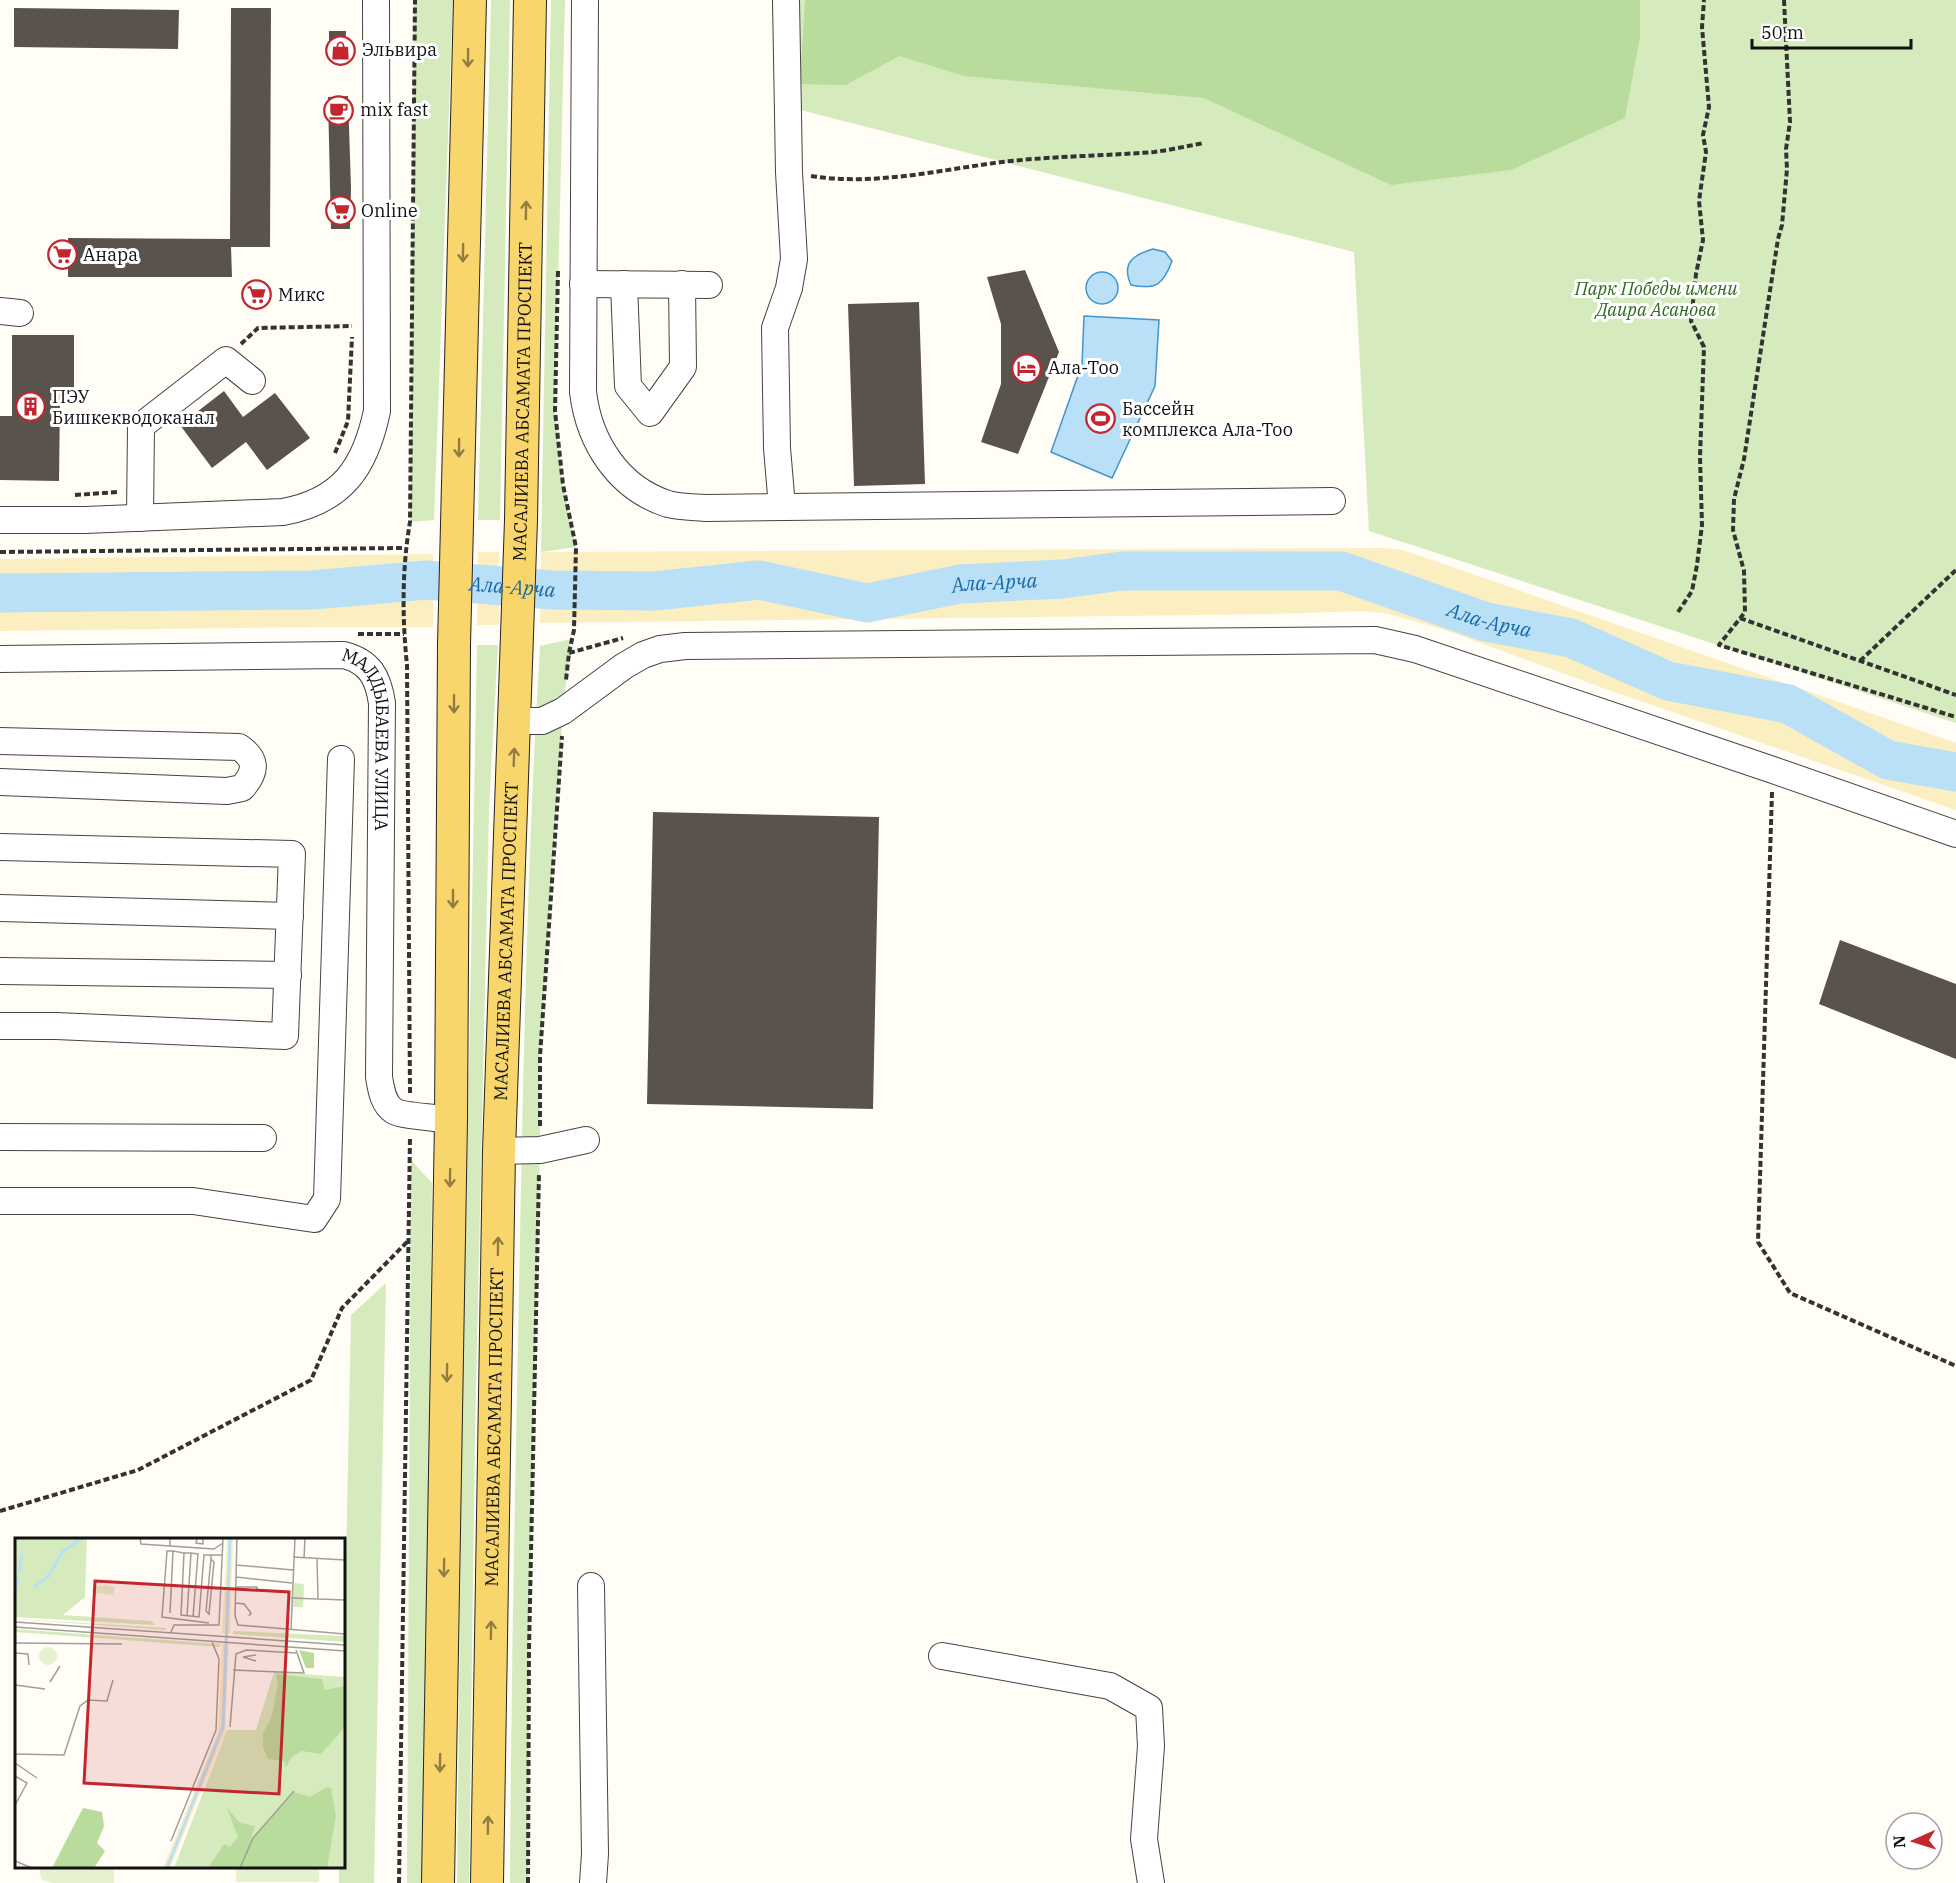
<svg xmlns="http://www.w3.org/2000/svg" width="1956" height="1883" font-family="'IBM Plex Serif',serif">
	<style>
		.green { fill: #d5ebbd }
		.forest { fill: #b9dc9c }
		.sand { fill: #fbeec1 }
		.pitch { fill: #e6f2cf }
		.water { fill: #b9e0f7; stroke: #3f96cf; stroke-width: 1.5 }
		.lines { fill: none; stroke-linecap: round; stroke-linejoin: round }
		.river { stroke: #b9e0f7; stroke-width: 39 }
		.building { fill: #5a524d }
		.minor-casing { stroke: #444; stroke-width: 28 }
		.major-casing { stroke: #222; stroke-width: 34 }
		.path { stroke: #333; stroke-width: 4; stroke-dasharray: 6 3; stroke-linecap: butt }
		.minor { stroke: #fff; stroke-width: 26 }
		.major { stroke: #f9d66b; stroke-width: 32 }
		.oneway { stroke: #917d42 }
		.labels { text-anchor: middle; stroke-width: 6; stroke-linejoin: round; paint-order: stroke }
		.poi-label { font-size: 18px; fill: #111; stroke: #fff; text-anchor: start }
		.park-label { font-size: 18px; font-style: italic; fill: #2f6b1f; stroke: #fff }
		.street-label { font-size: 18px; fill: #111; stroke: #fff }
		.water-label { font-size: 20px; font-style: italic; fill: #1768a6; stroke: #fff }
		.inset-river { fill: none; stroke: #b9e0f7; stroke-width: 3 }
		.inset-road { fill: none; stroke: #a09f9a; stroke-width: 1.5 }
		.view { fill: #c4262e; fill-opacity: 0.15; stroke: #c4262e; stroke-width: 3 }
		.inset-edge { fill: none; stroke: #111; stroke-width: 3 }
	</style>
	<rect width="100%" height="100%" fill="#fffdf5"/>
	<!-- green -->
	<path class="green" d="M414 0H453L434 520 410 522Z
		M491 0H510L500 520H478Z
		M551 0H565L555 411 563 485 576 547 541 552Z
		M787 0H1956V723L1369 531 1354 252 785 106Z
		M571 639 563 711 540 1056V1150L529 1649V1883H510C511 1686 515 1489 519 1292 523 1077 527 861 540 646Z
		M477 645H498L489 808 475 1432 469 1883H457L462 1432Z
		M411 1160 432 1183 424 1883H407Z
		M386 1283 374 1883H339V1867L344 1866V1661L351 1315Z"/>
	<!-- forest -->
	<path class="forest" d="M805 0H1640V37L1625 118 1511 170 1391 185 1204 98 964 76 899 56 846 85 800 84Z"/>
	<!-- sand -->
	<path class="sand" d="M1379 548 1397 549 1409 552 1956 743V810L1603 688 1445 630 1389 614 1363 611 1273 614 540 623 541 552Z
		M478 552H499V625H477Z
		M433 554V627H313L0 631V559Z"/>
	<!-- pitch -->
	<path class="pitch" d="M39 1867H114V1883H52L41 1879Z
		M236 1867H319V1882H236Z"/>
	<!-- water -->
	<path class="water" d="M1153 249 1165 252 1172 261C1163 285 1156 290 1131 285 1121 263 1133 255 1153 249Z
		M1086 288a16 16 0 1 1 32 0a16 16 0 1 1-32 0Z
		M1084 316 1159 320 1155 386 1112 478 1051 452 1082 364Z"/>
	<g class="lines">
		<!-- river -->
		<path class="river" id="s1" d="M0 593 313 590 426 580 553 590 654 591 759 580 867 603 960 584 1062 579 1122 571H1341L1486 622 1571 638 1668 681 1788 704 1888 760 1956 772"/>
	</g>
	<!-- building -->
	<path class="building" d="M14 8 179 10 178 49 14 47Z
		M231 8H271L270 247H231L232 277H68V264L56 263V247H68V238L230 239Z
		M329 31H346L345 57H329Z
		M348 96 351 188 350 229H331L328 97Z
		M1025 270 1059 352 1018 454 981 442 1001 384V324L987 277Z
		M919 302 925 484 854 486 848 304Z
		M12 335H74V399H60L59 481 0 480V416H12Z
		M224 391 243 417 275 393 310 438 267 470 246 442 212 468 180 425Z
		M653 812 879 817 873 1109 647 1104Z
		M1840 940 1956 984V1059L1819 1004Z"/>
	<g class="lines">
		<defs>
			<g id="minor">
				<path d="M585 0 583 392C589 442 618 488 668 504 680 507 693 507 705 508L1332 501"/>
				<path d="M583 284 709 285"/>
				<path d="M624 284 628 386 650 413 683 367 682 284"/>
				<path d="M0 311 20 313"/>
				<path d="M782 507 777 448 775 328 789 288 794 259 789 172 786 0"/>
				<path d="M140 518 141 426 226 360 252 381"/>
				<path d="M0 520H85L283 512C342 501 365 468 377 411L376 0"/>
				<path id="s2" d="M0 659 344 655C370 662 378 677 382 703L379 1077C381 1089 383 1104 394 1111 402 1116 440 1118 451 1120"/>
				<path d="M515 721H542L563 711 624 666 643 655 660 649 685 646 1375 640 1415 649 1773 770 1956 834"/>
				<path d="M0 741 239 747C258 760 256 772 242 788L227 791 0 782"/>
				<path d="M0 847 292 854 285 1036 56 1026H0"/>
				<path d="M0 908 290 916"/>
				<path d="M0 971 288 975"/>
				<path d="M0 1137 263 1138"/>
				<path d="M499 1151 540 1150 586 1140"/>
				<path d="M0 1201H193L314 1219 327 1199 341 759"/>
				<path d="M591 1586 595 1854 593 1883"/>
				<path d="M942 1656 1110 1686 1149 1708 1151 1746 1144 1839 1151 1883"/>
			</g>
			<g id="major">
				<path d="M438 1883 451 1120 454 645 470 0"/>
				<path id="s3" d="M487 1883 499 1151 521 520 530 0"/>
			</g>
		</defs>
		<!-- minor casing -->
		<use href="#minor" class="minor-casing"/>
		<!-- major casing -->
		<use href="#major" class="major-casing"/>
		<!-- path -->
		<path class="path" d="M1784 0 1790 122 1786 149 1787 169 1782 225 1778 239 1744 459 1734 499 1733 530 1744 571 1745 612 1719 645 1956 717
			M811 176C875 186 939 170 1002 162 1053 156 1103 156 1154 152 1170 150 1187 146 1204 143
			M558 271 555 411 563 485 576 547 574 630 569 653 566 680
			M241 344 258 328 352 326
			M335 453 348 421 352 337
			M75 495 118 492
			M0 552 405 548
			M1678 612 1692 591 1697 565 1702 525 1700 457 1704 347 1691 321 1696 274 1703 240 1699 201 1706 152 1703 135 1709 107 1702 27 1704 0
			M1740 618 1956 695
			M358 634H404
			M569 653 623 638
			M1860 661 1956 570
			M1772 792 1758 1242 1790 1293 1956 1366
			M410 1093 407 665C402 618 402 568 410 522L415 0
			M540 1126V1056L562 736
			M0 1511 138 1470 311 1380 342 1308 409 1240
			M399 1883 410 1137
			M528 1883 529 1649 539 1173"/>
		<!-- minor -->
		<use href="#minor" class="minor"/>
		<!-- major -->
		<use href="#major" class="major"/>
	</g>
	<!-- one-way arrows -->
	<defs><path id="oneway-shaft" d="M-6 0H5M1.5-3L5.5 0L1.5 3" fill="none" stroke-width="1.6" stroke-linecap="round" stroke-linejoin="round" transform="scale(1.5)"/></defs>
	<g class="oneway">
		<use href="#oneway-shaft" transform="translate(468 58) rotate(91)"/>
		<use href="#oneway-shaft" transform="translate(526 210) rotate(-89)"/>
		<use href="#oneway-shaft" transform="translate(463 253) rotate(91)"/>
		<use href="#oneway-shaft" transform="translate(459 448) rotate(91)"/>
		<use href="#oneway-shaft" transform="translate(454 704) rotate(90)"/>
		<use href="#oneway-shaft" transform="translate(514 757) rotate(-88)"/>
		<use href="#oneway-shaft" transform="translate(453 899) rotate(90)"/>
		<use href="#oneway-shaft" transform="translate(450 1178) rotate(91)"/>
		<use href="#oneway-shaft" transform="translate(498 1246) rotate(-89)"/>
		<use href="#oneway-shaft" transform="translate(447 1373) rotate(91)"/>
		<use href="#oneway-shaft" transform="translate(444 1568) rotate(91)"/>
		<use href="#oneway-shaft" transform="translate(491 1630) rotate(-89)"/>
		<use href="#oneway-shaft" transform="translate(440 1763) rotate(91)"/>
		<use href="#oneway-shaft" transform="translate(488 1825) rotate(-89)"/>
	</g>
	<!-- icons -->
	<defs>
		<symbol id="shop-ring" viewBox="-11 -11 22 22"><circle r="9.5" fill="#fff" stroke="#c4262e" stroke-width="1.5"/><path d="M-5-2.5h2.3a2.7 3.5 0 0 1 5.4 0H5L5.5 6h-11ZM-1.5-2.5h3a1.5 2.3 0 0 0-3 0Z" fill="#c4262e"/></symbol>
		<symbol id="cafe-ring" viewBox="-11 -11 22 22"><circle r="9.5" fill="#fff" stroke="#c4262e" stroke-width="1.5"/><path d="M-5.5-4.5H6V0H3Q3 3.5 0 3.5H-2.5Q-5.5 3.5-5.5 0ZM3-3.2v2h1.7v-2ZM-6 4.5H4V6H-6Z" fill="#c4262e"/></symbol>
		<symbol id="supermarket-ring" viewBox="-11 -11 22 22"><circle r="9.5" fill="#fff" stroke="#c4262e" stroke-width="1.5"/><path d="M-6-5.5h2.5l.6 2H6L4.5 2H-2.5L-4.4-4H-6ZM-1.5 3.2a1.3 1.3 0 1 0 .1 0ZM3 3.2a1.3 1.3 0 1 0 .1 0Z" fill="#c4262e"/></symbol>
		<symbol id="hotel-ring" viewBox="-11 -11 22 22"><circle r="9.5" fill="#fff" stroke="#c4262e" stroke-width="1.5"/><path d="M-6-4.5h1.5V1H6V5H4.5V3h-9V5H-6ZM-4 0a1.8 1.8 0 1 1 3.6 0ZM.5 0V-2.5h3Q6-2.5 6 0Z" fill="#c4262e"/></symbol>
		<symbol id="building-ring" viewBox="-11 -11 22 22"><circle r="9.5" fill="#fff" stroke="#c4262e" stroke-width="1.5"/><path d="M-4-6H4V6H1V3H-1V6H-4ZM-2.5-4.3h1.7v1.8h-1.7ZM.8-4.3h1.7v1.8H.8ZM-2.5-1h1.7V.8h-1.7ZM.8-1h1.7V.8H.8Z" fill="#c4262e"/></symbol>
		<symbol id="stadium-ring" viewBox="-11 -11 22 22"><circle r="9.5" fill="#fff" stroke="#c4262e" stroke-width="1.5"/><path d="M0-5a6.5 5 0 1 0 0 10a6.5 5 0 1 0 0-10ZM-3.5-1.8h7v3.6h-7Z" fill="#c4262e"/></symbol>
	</defs>
	<g fill-rule="evenodd">
		<use href="#shop-ring" x="324" y="34" width="33" height="33"/>
		<use href="#cafe-ring" x="322" y="94" width="33" height="33"/>
		<use href="#supermarket-ring" x="324" y="194" width="33" height="33"/>
		<use href="#supermarket-ring" x="46" y="238" width="33" height="33"/>
		<use href="#supermarket-ring" x="240" y="278" width="33" height="33"/>
		<use href="#hotel-ring" x="1010" y="352" width="33" height="33"/>
		<use href="#building-ring" x="14" y="390" width="33" height="33"/>
		<use href="#stadium-ring" x="1084" y="402" width="33" height="33"/>
	</g>
	<g class="labels">
		<!-- poi labels -->
		<g class="poi-label">
			<text x="362" y="56">Эльвира</text>
			<text x="360" y="116">mix fast</text>
			<text x="361" y="217">Online</text>
			<text x="83" y="261">Анара</text>
			<text x="278" y="301">Микс</text>
			<text x="1048" y="374">Ала-Тоо</text>
			<text x="52" y="403">ПЭУ<tspan x="52" dy="21">Бишкекводоканал</tspan></text>
			<text x="1122" y="415">Бассейн<tspan x="1122" dy="21">комплекса Ала-Тоо</tspan></text>
		</g>
		<!-- park labels -->
		<g class="park-label">
			<text x="1656" y="295">Парк Победы имени<tspan x="1656" dy="21">Даира Асанова</tspan></text>
		</g>
		<!-- street labels -->
		<g class="street-label">
			<text dy="6" stroke="none"><textPath href="#s3" startOffset="1482">МАСАЛИЕВА АБСАМАТА ПРОСПЕКТ</textPath></text>
			<text dy="6" stroke="none"><textPath href="#s2" startOffset="440">МАЛДЫБАЕВА УЛИЦА</textPath></text>
			<text dy="6" stroke="none"><textPath href="#s3" startOffset="942">МАСАЛИЕВА АБСАМАТА ПРОСПЕКТ</textPath></text>
			<text dy="6" stroke="none"><textPath href="#s3" startOffset="456">МАСАЛИЕВА АБСАМАТА ПРОСПЕКТ</textPath></text>
		</g>
		<!-- water labels -->
		<g class="water-label">
			<text dy="7" stroke="none"><textPath href="#s1" startOffset="1000">Ала-Арча</textPath></text>
			<text dy="7" stroke="none"><textPath href="#s1" startOffset="513">Ала-Арча</textPath></text>
			<text dy="7" stroke="none"><textPath href="#s1" startOffset="1504">Ала-Арча</textPath></text>
		</g>
	</g>
	<!-- overview -->
	<g transform="translate(15 1538)">
		<rect width="330" height="330" fill="#fffdf5"/>
		<path d="M0 0H72L70 59 48 77 136 83 140 87 0 79ZM279 45 289 46 288 69H278ZM0 81 152 90 150 92ZM0 91 205 106V109L0 94ZM218 93 330 98V104L218 96ZM259 134 330 139V330H159L212 192H241Z" fill="#d5ebbd"/>
		<path d="M284 112 299 115V130H291ZM261 136 307 141 310 152 330 148 329 190 306 216 287 213 277 219 271 229 269 223 253 221 248 209V196L257 177 263 146ZM312 249 316 250 321 278 312 330H193L209 306 215 309 223 299 212 270 225 285 240 288 235 303 279 254 295 259ZM68 270 87 274 89 288 82 305 90 313 79 330H37Z" fill="#b9dc9c"/>
		<path d="M212 0H218L215 95H207ZM207 106H214L210 195 155 330H148L203 194Z" fill="#fbeec1"/>
		<path d="M93 47 100 50 98 57 76 54 80 48ZM24 118a9 9 0 1 1 18 0a9 9 0 1 1-18 0Z" fill="#e6f2cf"/>
		<path class="inset-river" d="M4 34 7 16M18 49 34 38 47 14 67 0M0 58 3 39M152 330 208 189 215 0"/>
		<path class="inset-road" d="M125 0 126 6 155 8M155 0V8L199 11 208 5M182 0 181 5 188 6V0M222 0 220 78 223 87 330 96M158 13H152L147 79 194 85M169 15H176L172 78M176 15 183 16 178 79M278 19 330 22M289 20 290 0M196 21 199 24 194 76 191 73 196 21V17M302 21 303 61M221 27 278 32M221 39 277 45M221 49H242V54M276 60 330 62M220 65 229 66 236 75 234 78M155 75 158 13 169 15 166 77 184 79 189 17H208M0 84 330 107M0 89 330 113M276 92 280 0M156 94 159 87H204L208 0M0 105 107 106M0 115 13 116 14 127M241 123 228 119 241 117M218 132 289 135 281 112M35 144 45 128M0 147 30 151M215 189 221 116 231 112 281 115M0 216 49 217 65 168 73 162 92 163 98 142M0 225 22 240M0 238 12 245 0 267M156 303 201 192 204 121 197 104M0 323 17 330M225 330 238 300 279 253"/>
		<path class="view" d="M80 43 274 54 264 256 69 245Z"/>
		<rect width="330" height="330" class="inset-edge"/>
	</g>
	<!-- north arrow -->
	<g transform="translate(1914 1841) rotate(267)"><circle r="28" fill="#ffffff" stroke="#a0a0a0" stroke-width="1.5"/>
	<path d="M0-4.5L10 22L0 15L-10 22Z" fill="#c4262e"/>
	<text y="-9" font-size="16" font-weight="bold" text-anchor="middle" fill="#111111">N</text>
	</g>
	<!-- scale -->
	<path d="M1752 39v9h159v-9" fill="none" stroke="#111111" stroke-width="3"/>
	<text x="1761" y="39" font-size="18" fill="#111111" stroke="#ffffff" stroke-width="4.5" paint-order="stroke">50 m</text>
</svg>
